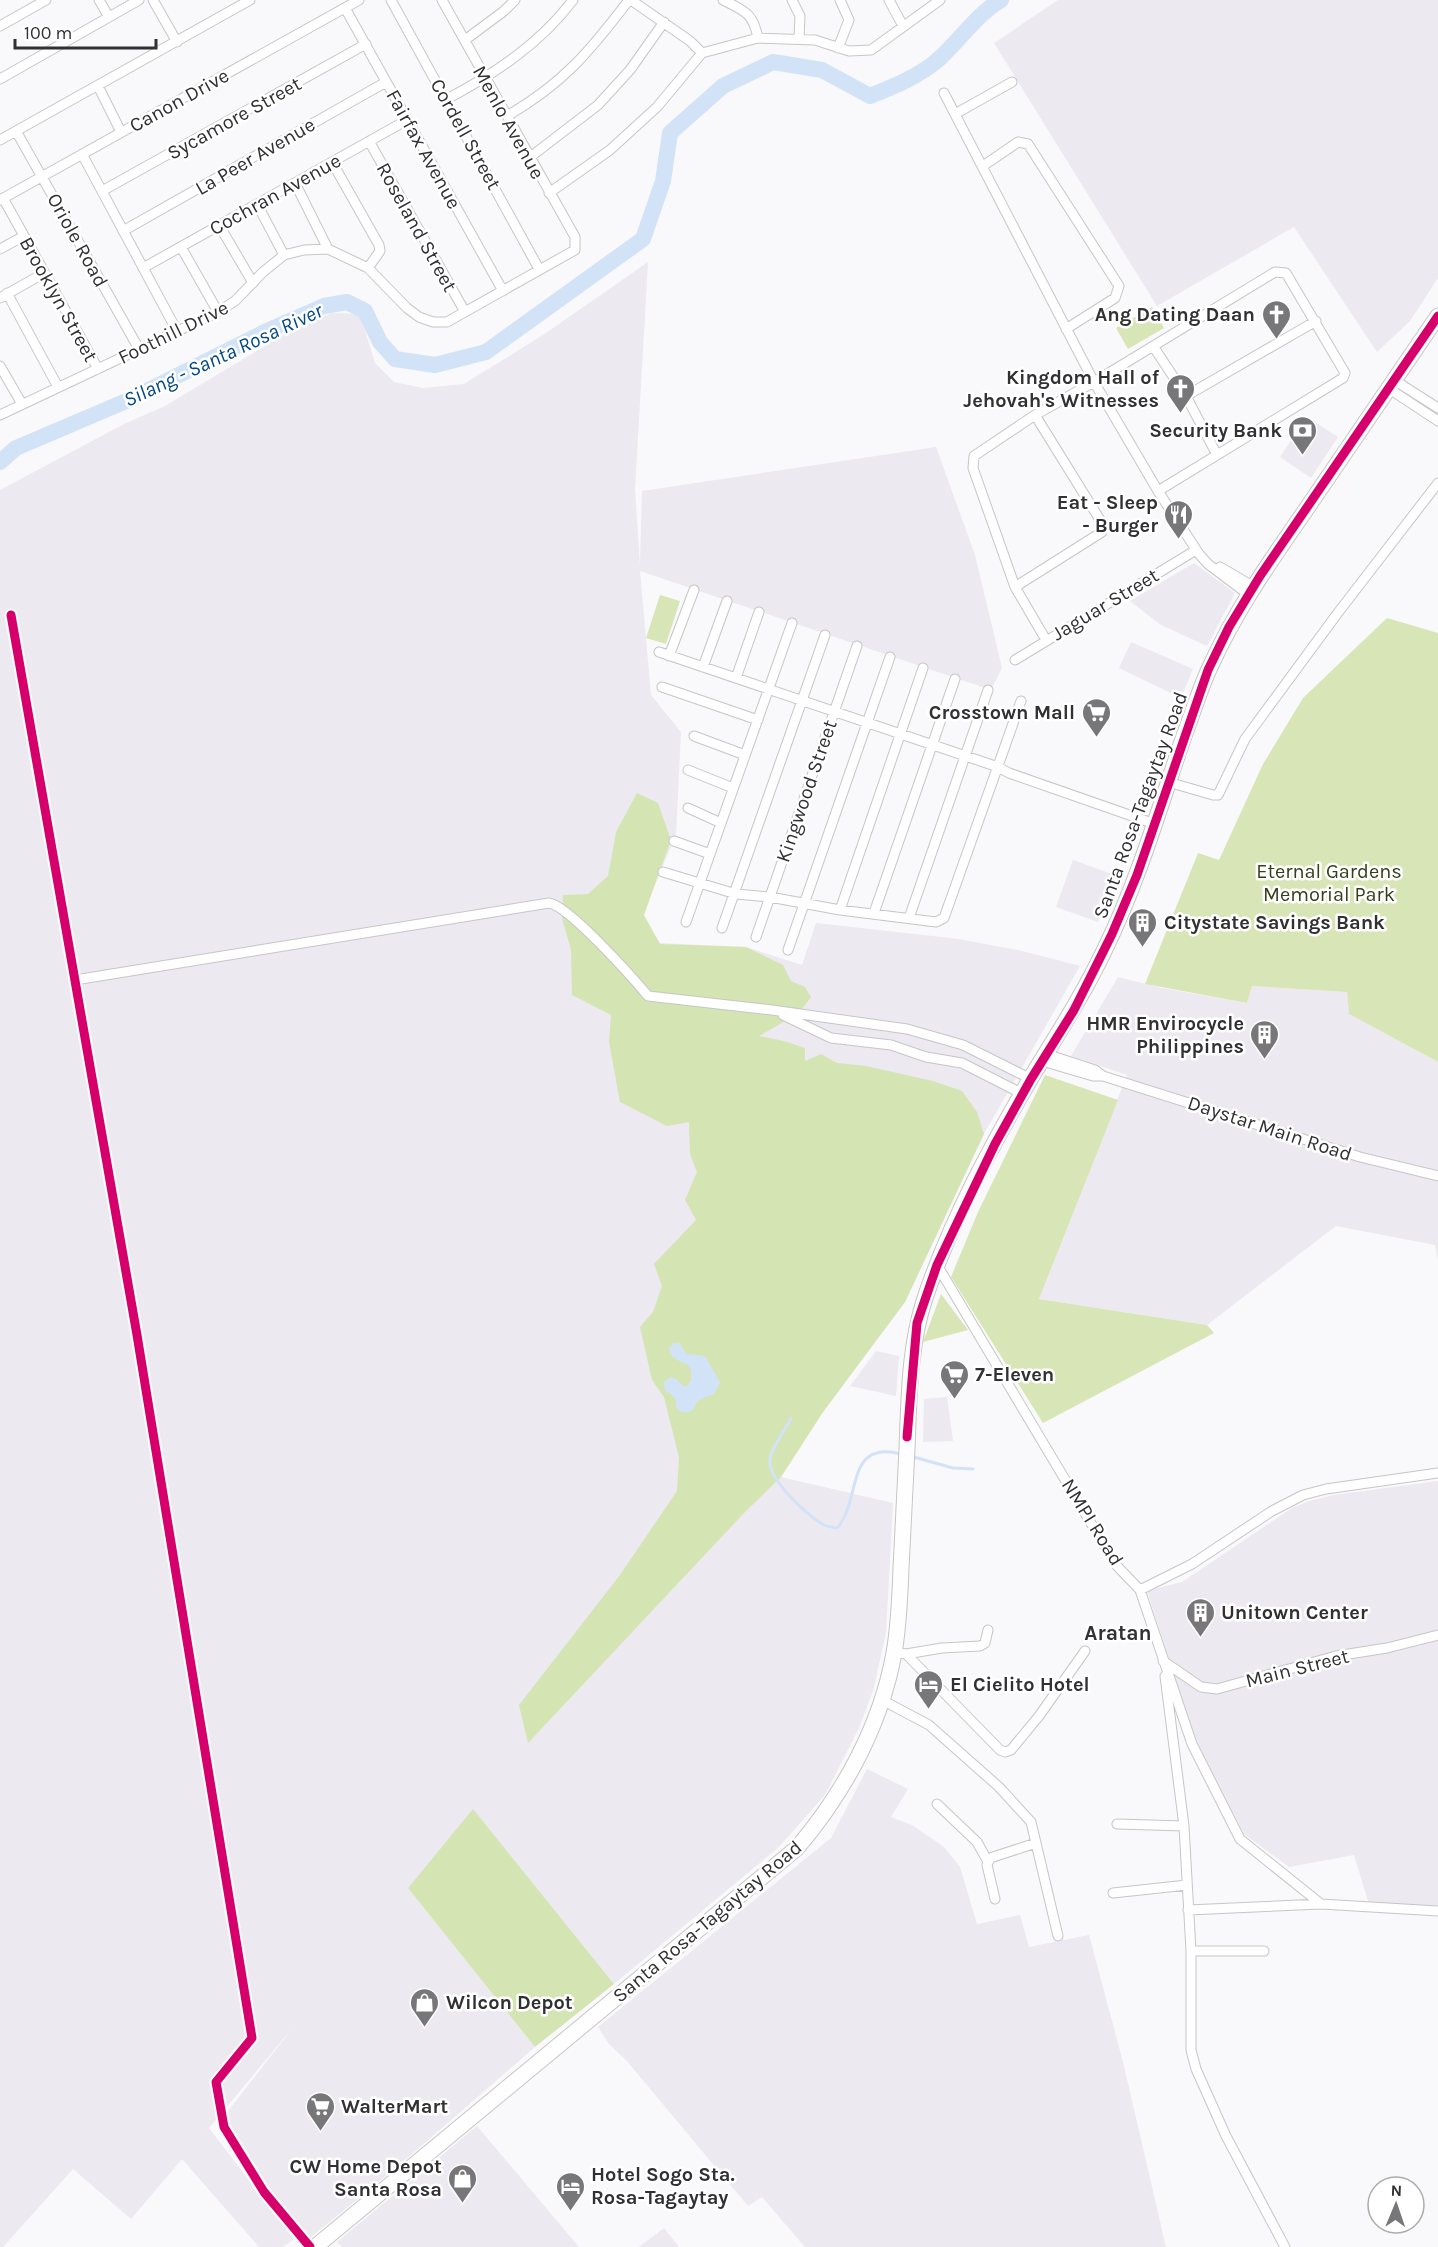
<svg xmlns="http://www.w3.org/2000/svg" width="1438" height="2247" font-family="Karla,sans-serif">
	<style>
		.built { fill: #ece9f0 }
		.green { fill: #d8e6b7 }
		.forest { fill: #d5e4b3 }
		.water { fill: #d2e3f7 }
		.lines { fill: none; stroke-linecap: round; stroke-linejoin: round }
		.stream { stroke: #d2e3f7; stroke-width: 3 }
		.river { stroke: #d2e3f7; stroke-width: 16 }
		.street-casing { stroke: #c6c6c7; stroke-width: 11 }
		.primary-casing { stroke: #c6c6c7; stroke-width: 17 }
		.street { stroke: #fefefe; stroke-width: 9 }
		.primary { stroke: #fefefe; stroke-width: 15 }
		.cycleway-casing { stroke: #fff; stroke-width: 13 }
		.cycleway { stroke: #d6006c; stroke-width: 9 }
		.labels { text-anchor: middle; stroke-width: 5; stroke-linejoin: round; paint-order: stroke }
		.street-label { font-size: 20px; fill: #313032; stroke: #fff }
		.poi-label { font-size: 20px; font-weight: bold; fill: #313032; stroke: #fff; text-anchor: end }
		.park-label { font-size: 20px; fill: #343e19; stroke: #fff }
		.water-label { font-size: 21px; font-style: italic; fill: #054886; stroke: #fff }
		.neighbourhood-label { font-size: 21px; font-weight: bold; fill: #313032; stroke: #fff }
	</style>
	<rect width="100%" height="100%" fill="#f9f8fa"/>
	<!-- built -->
	<path class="built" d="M1058 0H1438V278L1410 321 1377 352 1294 227 1157 306 994 43Z
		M648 262 635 489 640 566 642 491 936 447 975 555 1002 668 991 690 640 571 651 695 681 732 676 835 642 915 660 943 746 947 802 965 816 923 959 939 1022 951 1080 966 984 1134 905 1302 823 1412 781 1477 893 1503 886 1633 873 1691 859 1728 825 1795 779 1847 614 1984 473 1810 408 1888 535 2047 397 2167 305 2242 259 2174 225 2115 295 2025 209 2128 294 2239 283 2247H259L182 2159 131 2219 73 2169 3 2247H0V490L124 424 165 406 287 333 332 313 360 314 375 363 394 382 423 388 464 384 546 333Z
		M1307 417 1338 437 1311 478 1280 457Z
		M1194 563 1235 593 1207 646 1161 625 1130 601Z
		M1131 642 1193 669 1181 698 1119 668Z
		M1073 860 1115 875 1098 922 1056 907Z
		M1118 977 1162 988 1247 1003 1252 986 1347 992 1349 1014 1438 1062V1261L1435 1245 1336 1226 1207 1325 1039 1299 1127 1075 1071 1056Z
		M876 1351 899 1356 896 1396 850 1386Z
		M947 1397 953 1441 923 1442 924 1399Z
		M1438 1481V1905L1369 1904 1354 1855 1289 1867 1244 1834 1195 1738 1147 1591 1182 1582 1292 1508 1309 1501 1334 1495Z
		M867 1769 908 1789 891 1817 912 1825 944 1847 960 1867 977 1924 1020 1915 1029 1947 1089 1935 1123 2062 1166 2247H805L762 2197 748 2206 626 2060 609 2044 598 2027 831 1838Z
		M477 2126 579 2247H342L337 2242Z
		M664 2228 679 2247H639Z"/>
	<!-- green -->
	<path class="green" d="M1152 307 1164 328 1128 349 1116 328Z
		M660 595 680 601 666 644 646 638Z
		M1387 618 1438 633V1062L1349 1014 1347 992 1252 986 1247 1003 1145 984 1198 853 1219 860 1263 764 1303 698Z
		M1045 1075 1118 1100 1039 1299 1207 1325 1214 1333 1043 1423 951 1277 978 1212Z
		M941 1294 968 1330 923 1342Z"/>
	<!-- forest -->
	<path class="forest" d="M637 793 658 803 671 840 644 915 660 944 746 947 783 965 791 981 805 987 811 997 799 1013 759 1036 784 1041 805 1048V1061L821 1054 837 1063 866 1066 933 1081 962 1091 977 1112 984 1134 905 1302 823 1412 781 1477 744 1513 528 1743 519 1705 620 1575 677 1491 679 1457 664 1397 652 1380 640 1327 653 1312 662 1286 654 1264 696 1220 685 1200 697 1172 690 1154 689 1122 667 1126 620 1102 609 1042 611 1015 572 995 571 950 562 918 563 895 588 894 608 876 616 832Z
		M473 1809 614 1984 535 2047 408 1888Z"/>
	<!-- water -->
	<path class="water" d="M674 1343H680L684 1351 688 1354 705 1356 720 1382 714 1394C703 1399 698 1397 694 1409 687 1414 681 1414 676 1407V1400L671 1394 665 1391 664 1382 671 1377 676 1379 685 1387 691 1381V1370L688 1365C679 1360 671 1360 669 1348Z"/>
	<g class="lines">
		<!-- stream -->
		<path class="stream" d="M791 1418C786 1429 771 1448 770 1459 766 1478 808 1516 824 1525 828 1527 832 1527 837 1528 862 1501 844 1439 901 1454
			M910 1456 953 1468 973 1469"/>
		<!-- river -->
		<path class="river" d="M0 462 16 448 131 399 269 330 324 306 347 302 365 311 380 342 395 359 435 365 486 352 643 239 663 181 670 133 723 86 773 62 822 70 870 96C895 86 920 76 940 58 961 39 977 14 1001 0"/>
		<defs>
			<path id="street" d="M99 0 109 17
				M153 0 177 42
				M391 0 539 269
				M631 0 690 41 702 53
				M723 0C745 11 753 13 758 38
				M792 0 800 16 799 38
				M889 0 903 26
				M345 8 503 291
				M0 26 46 0
				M465 40 504 11 515 0
				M838 48 849 20 840 0
				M0 79 139 0
				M98 86 121 132
				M944 93 1094 382 1158 491 1199 554 1208 564 1249 595
				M447 99C494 74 540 44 573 0
				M955 114 1012 82
				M507 116C564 83 590 51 629 0
				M16 131 139 349
				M0 140 250 0
				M369 141 465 312
				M82 154 177 331
				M529 158 598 105 630 70 664 22
				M332 162 379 245 380 251 368 268
				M983 166 1018 142 1028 144 1119 286 1115 298 1066 329
				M295 183 328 249
				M102 191 366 44
				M549 193 610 150 657 107 702 53 758 38 815 40 849 51 871 50 940 0
				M3 198 98 369
				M0 200 359 0
				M257 204 284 255
				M219 225 253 283
				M123 231 386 82
				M181 247 218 312
				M0 249 24 236
				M143 268 407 120
				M7 293 58 387
				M0 298 44 273
				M1153 346 1186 396 1217 455
				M0 366 22 404
				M1394 380 1438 408
				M1388 388 1438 421
				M1186 396 1316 321
				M0 415 218 312 235 301 263 272 284 255 304 250 328 249 368 268 407 308 419 317 433 322H447L575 250V237L442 0
				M1220 567 1254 587
				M1015 587 1102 532V523L1035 415
				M11 615 137 1335 252 2038 216 2082 224 2127 264 2192 310 2247
				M1046 640 1015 587 973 468 974 456 1035 415 1094 382 1275 272 1286 273 1345 373 1343 378 1158 491
				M659 652 998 767 1009 773 1155 824
				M669 656 694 590
				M1015 660 1196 550
				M703 667 727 601
				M736 678 759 612
				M662 687 758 720
				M694 736 745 755
				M688 770 733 788
				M1168 782 1213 795H1218L1245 739 1337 614 1438 483
				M688 808 721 823
				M674 841 710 854
				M663 872 736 894 770 897 840 910 936 922 944 918 1021 701
				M840 910 923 668
				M874 913 955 679
				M909 918 988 690
				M686 922 792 623
				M722 928 825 635
				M756 937 857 646
				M788 950 890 657
				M75 980 549 903C569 906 633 978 648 996L772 1010 907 1029 963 1045 1031 1079
				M783 1015 831 1038 891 1045 926 1057 962 1063 1023 1094
				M1046 1054 1095 1070 1103 1076
				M1042 1061 1093 1076H1103L1360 1157 1438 1176
				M937 1265 1116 1565 1140 1590 1192 1744 1240 1839 1321 1904
				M1140 1590 1192 1564 1272 1511 1303 1495 1326 1489 1438 1473
				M894 1652 906 1654 1000 1750 1005 1752 1011 1750 1039 1716 1085 1651
				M906 1654 942 1648 980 1646 985 1643 988 1630
				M1163 1661 1201 1687 1217 1689 1336 1656 1387 1648 1438 1635
				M1165 1676 1184 1826 1191 1951V2050L1196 2069 1226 2136 1285 2247
				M882 1700 929 1725 999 1787 1031 1822 1058 1936
				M937 1804 977 1842 987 1860
				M1117 1824 1184 1826
				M1113 1893 1187 1885
				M995 1899 987 1865 990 1858 1036 1843
				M1188 1910 1321 1904 1438 1911
				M1191 1951H1264"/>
			<path id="primary" d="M315 2247 797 1848C844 1793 881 1725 894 1653 899 1625 900 1596 901 1568 903 1529 905 1489 907 1449 909 1399 909 1346 925 1298 951 1221 991 1146 1032 1076 1057 1035 1083 995 1104 951 1138 882 1159 809 1184 736 1193 712 1200 688 1211 665 1239 603 1280 548 1318 492 1358 433 1398 375 1438 316"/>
		</defs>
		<!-- street casing -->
		<use href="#street" class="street-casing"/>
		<!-- primary casing -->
		<use href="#primary" class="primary-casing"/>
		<!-- street -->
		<use href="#street" class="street"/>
		<!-- primary -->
		<use href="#primary" class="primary"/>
		<defs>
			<path id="cycleway" d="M11 615 137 1335 252 2038 216 2082 224 2127 264 2192 310 2247
				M907 1437 917 1323 937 1265 995 1144 1031 1079 1074 1010 1112 934 1137 875 1208 670 1229 627 1260 576 1438 316"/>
		</defs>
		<!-- cycleway casing -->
		<use href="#cycleway" class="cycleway-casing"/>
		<!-- cycleway -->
		<use href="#cycleway" class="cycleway"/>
	</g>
	<!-- icons -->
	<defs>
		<symbol id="church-pin" viewBox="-11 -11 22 30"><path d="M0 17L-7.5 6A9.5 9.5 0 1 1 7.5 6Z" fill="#777678" stroke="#fff"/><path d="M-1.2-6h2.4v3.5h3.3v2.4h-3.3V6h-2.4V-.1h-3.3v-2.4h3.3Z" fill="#fff"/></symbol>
		<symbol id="bank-pin" viewBox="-11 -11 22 30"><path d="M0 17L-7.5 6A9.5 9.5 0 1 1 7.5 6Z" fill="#777678" stroke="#fff"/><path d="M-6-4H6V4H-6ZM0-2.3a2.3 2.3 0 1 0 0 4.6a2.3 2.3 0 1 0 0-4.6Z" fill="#fff"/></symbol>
		<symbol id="restaurant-pin" viewBox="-11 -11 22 30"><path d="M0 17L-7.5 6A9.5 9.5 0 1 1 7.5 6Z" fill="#777678" stroke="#fff"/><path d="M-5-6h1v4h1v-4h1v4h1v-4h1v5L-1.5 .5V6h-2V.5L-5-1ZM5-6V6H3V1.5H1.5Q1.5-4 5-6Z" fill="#fff"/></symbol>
		<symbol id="supermarket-pin" viewBox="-11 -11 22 30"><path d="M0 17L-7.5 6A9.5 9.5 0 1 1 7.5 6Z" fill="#777678" stroke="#fff"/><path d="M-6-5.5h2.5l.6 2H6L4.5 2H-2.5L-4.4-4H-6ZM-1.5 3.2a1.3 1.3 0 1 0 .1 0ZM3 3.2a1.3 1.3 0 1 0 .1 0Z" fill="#fff"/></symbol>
		<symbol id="building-pin" viewBox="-11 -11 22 30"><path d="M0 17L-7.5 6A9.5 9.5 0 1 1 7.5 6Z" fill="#777678" stroke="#fff"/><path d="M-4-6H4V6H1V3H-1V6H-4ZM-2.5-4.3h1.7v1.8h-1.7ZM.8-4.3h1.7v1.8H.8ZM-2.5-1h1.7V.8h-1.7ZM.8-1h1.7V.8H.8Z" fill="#fff"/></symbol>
		<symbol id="hotel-pin" viewBox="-11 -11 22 30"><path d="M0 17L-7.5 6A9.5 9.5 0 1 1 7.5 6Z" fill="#777678" stroke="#fff"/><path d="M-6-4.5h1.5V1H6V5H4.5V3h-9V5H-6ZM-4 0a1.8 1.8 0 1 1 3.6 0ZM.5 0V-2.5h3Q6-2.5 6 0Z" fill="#fff"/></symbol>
		<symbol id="shop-pin" viewBox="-11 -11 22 30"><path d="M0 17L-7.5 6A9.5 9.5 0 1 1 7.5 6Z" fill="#777678" stroke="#fff"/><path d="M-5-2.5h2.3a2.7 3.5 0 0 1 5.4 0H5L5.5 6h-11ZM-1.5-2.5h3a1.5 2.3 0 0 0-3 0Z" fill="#fff"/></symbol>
	</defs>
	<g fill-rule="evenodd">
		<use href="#church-pin" x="1260" y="298" width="33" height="45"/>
		<use href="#church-pin" x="1164" y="372" width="33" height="45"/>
		<use href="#bank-pin" x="1286" y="414" width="33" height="45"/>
		<use href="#restaurant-pin" x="1162" y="498" width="33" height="45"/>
		<use href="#supermarket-pin" x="1080" y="696" width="33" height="45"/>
		<use href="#building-pin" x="1126" y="906" width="33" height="45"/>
		<use href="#building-pin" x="1248" y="1018" width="33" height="45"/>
		<use href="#supermarket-pin" x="938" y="1358" width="33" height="45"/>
		<use href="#building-pin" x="1184" y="1596" width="33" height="45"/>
		<use href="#hotel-pin" x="912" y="1668" width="33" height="45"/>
		<use href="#shop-pin" x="408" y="1986" width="33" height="45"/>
		<use href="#supermarket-pin" x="304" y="2090" width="33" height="45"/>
		<use href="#shop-pin" x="446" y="2162" width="33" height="45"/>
		<use href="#hotel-pin" x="554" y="2170" width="33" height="45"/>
	</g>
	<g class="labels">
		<!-- street labels -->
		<g class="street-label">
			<text transform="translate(179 100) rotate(-29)" y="7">Canon Drive</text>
			<text transform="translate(234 118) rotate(-29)" y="7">Sycamore Street</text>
			<text transform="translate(509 122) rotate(61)" y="7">Menlo Avenue</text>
			<text transform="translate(466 134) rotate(61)" y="7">Cordell Street</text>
			<text transform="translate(424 149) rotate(61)" y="7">Fairfax Avenue</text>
			<text transform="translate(255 156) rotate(-30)" y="7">La Peer Avenue</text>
			<text transform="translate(275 194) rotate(-29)" y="7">Cochran Avenue</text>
			<text transform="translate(417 227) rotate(61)" y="7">Roseland Street</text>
			<text transform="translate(78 240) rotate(61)" y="7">Oriole Road</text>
			<text transform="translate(59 299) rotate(61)" y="7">Brooklyn Street</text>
			<text transform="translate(173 332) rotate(-26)" y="7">Foothill Drive</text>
			<text transform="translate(1105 604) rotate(-31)" y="7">Jaguar Street</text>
			<text transform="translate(806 791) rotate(-71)" y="7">Kingwood Street</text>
			<text transform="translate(1140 805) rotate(-70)" y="7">Santa Rosa-Tagaytay Road</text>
			<text transform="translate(1270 1128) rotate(18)" y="7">Daystar Main Road</text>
			<text transform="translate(1093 1522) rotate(58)" y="7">NMPI Road</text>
			<text transform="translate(1297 1668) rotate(-14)" y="7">Main Street</text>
			<text transform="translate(707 1921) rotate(-40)" y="7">Santa Rosa-Tagaytay Road</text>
		</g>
		<!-- poi labels -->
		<g class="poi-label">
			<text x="1255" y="321">Ang Dating Daan</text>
			<text x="1159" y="384">Kingdom Hall of<tspan x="1159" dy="23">Jehovah's Witnesses</tspan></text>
			<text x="1282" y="437">Security Bank</text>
			<text x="1158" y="509">Eat - Sleep<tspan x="1158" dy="23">- Burger</tspan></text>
			<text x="1075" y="719">Crosstown Mall</text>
			<text x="1164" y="929" text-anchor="start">Citystate Savings Bank</text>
			<text x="1244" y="1030">HMR Envirocycle<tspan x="1244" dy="23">Philippines</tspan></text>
			<text x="975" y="1381" text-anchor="start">7-Eleven</text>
			<text x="1221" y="1619" text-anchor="start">Unitown Center</text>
			<text x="950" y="1691" text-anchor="start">El Cielito Hotel</text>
			<text x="446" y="2009" text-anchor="start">Wilcon Depot</text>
			<text x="341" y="2113" text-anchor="start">WalterMart</text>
			<text x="442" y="2173">CW Home Depot<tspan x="442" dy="23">Santa Rosa</tspan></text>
			<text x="591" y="2181" text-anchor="start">Hotel Sogo Sta.<tspan x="591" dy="23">Rosa-Tagaytay</tspan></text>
		</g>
		<!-- park labels -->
		<g class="park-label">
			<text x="1329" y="878">Eternal Gardens<tspan x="1329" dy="23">Memorial Park</tspan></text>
		</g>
		<!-- water labels -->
		<g class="water-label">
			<text transform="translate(223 355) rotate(-25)" y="7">Silang - Santa Rosa River</text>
		</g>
		<!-- neighbourhood labels -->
		<g class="neighbourhood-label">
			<text x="1118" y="1640">Aratan</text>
		</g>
	</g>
	<!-- north arrow -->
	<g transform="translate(1396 2205) rotate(2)"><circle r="28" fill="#ffffff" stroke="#adacad" stroke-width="1.5"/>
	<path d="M0-4.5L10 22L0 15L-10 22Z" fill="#777678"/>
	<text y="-9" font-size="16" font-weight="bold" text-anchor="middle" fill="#313032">N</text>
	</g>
	<!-- scale -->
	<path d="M15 39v9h141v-9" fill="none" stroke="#313032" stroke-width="3"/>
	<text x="24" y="39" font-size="18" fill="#313032" stroke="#ffffff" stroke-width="4.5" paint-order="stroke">100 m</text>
</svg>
